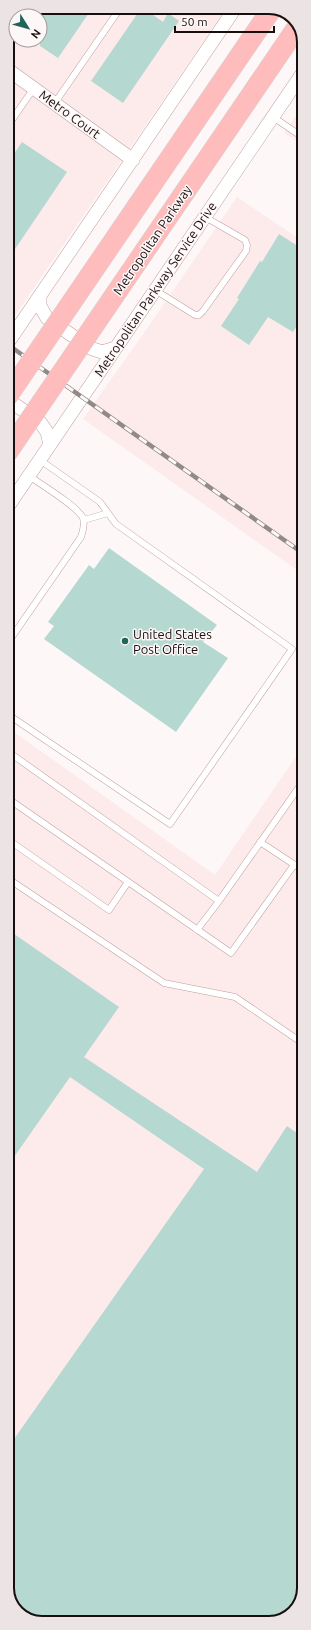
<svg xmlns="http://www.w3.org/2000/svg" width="311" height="1630" font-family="Ubuntu,sans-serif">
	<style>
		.built { fill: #fdebeb }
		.building { fill: #b5d8d1 }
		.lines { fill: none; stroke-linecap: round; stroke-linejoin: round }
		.service-casing { stroke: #bf9f9e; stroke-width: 7 }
		.minor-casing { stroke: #bf9f9e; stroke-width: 14 }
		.service { stroke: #fff; stroke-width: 6 }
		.minor { stroke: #fff; stroke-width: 13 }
		.rail-casing { stroke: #928989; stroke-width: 4.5 }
		.rail { stroke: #fef7f7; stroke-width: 3; stroke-dasharray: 9; stroke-linecap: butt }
		.primary-bridge-casing { stroke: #d6d4d4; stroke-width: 21; stroke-linecap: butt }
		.primary-bridge { stroke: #febcbd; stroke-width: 20 }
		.poi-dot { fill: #1e665b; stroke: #fef7f7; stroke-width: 1.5 }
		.labels { text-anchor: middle; stroke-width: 3; stroke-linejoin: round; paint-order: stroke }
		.street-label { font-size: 13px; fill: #190e0e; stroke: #fef7f7 }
		.poi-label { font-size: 13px; fill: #190e0e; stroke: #fef7f7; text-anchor: start }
		.rim { fill: none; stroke: #190e0e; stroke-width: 2 }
	</style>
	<rect width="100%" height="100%" fill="#fef7f7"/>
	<!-- built -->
	<path class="built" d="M42 7H227L7 327V42L16 21V40H40V16H20Z
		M304 104V146L284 133Z
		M237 197 304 242V575L83 419 146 330Z
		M7 727 215 875 304 745V1588L295 1611 274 1623H38L18 1613 7 1593Z"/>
	<!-- building -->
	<path class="building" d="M42 7H93L58 58 40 46V8Z
		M142 7 163 22 168 13 179 21 123 103 91 81Z
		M22 142 67 172 7 261V164Z
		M279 234 304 250V315L293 332 268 317 249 345 221 326 239 299 237 298 260 261 262 262Z
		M109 548 217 625 203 642 228 658 176 732 44 639 54 626 48 622 89 565 94 569Z
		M7 929 119 1007 84 1057 257 1172 287 1126 304 1138V1588L295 1611 274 1623H38L18 1613 7 1593V1449L204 1169 70 1077 7 1167Z"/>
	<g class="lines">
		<defs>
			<path id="service" d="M54 104 121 7
				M273 117 304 138
				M7 127 34 88
				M155 290 195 315H199L203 311 246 251 247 245 245 240 205 217
				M84 520 108 513
				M7 644 81 537C83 531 85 524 83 518 77 506 42 485 29 476
				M7 714 170 824 292 649 116 524 100 502 40 460
				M7 751 219 901 304 780
				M7 798 231 953 294 865
				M7 839 109 910 128 882
				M260 842 304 871
				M7 878 164 983 235 997 304 1044
				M197 930 219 901"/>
			<path id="minor" d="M7 69 133 160
				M40 296V306L47 318 90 348 102 352 115 348
				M7 344 236 7
				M7 399 40 422 47 432 50 445
				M7 508 304 71"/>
		</defs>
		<!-- service casing -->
		<use href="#service" class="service-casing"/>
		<!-- minor casing -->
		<use href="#minor" class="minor-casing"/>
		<!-- service -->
		<use href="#service" class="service"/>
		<!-- minor -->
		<use href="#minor" class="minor"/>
		<defs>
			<path id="rail" d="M7 344 304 554"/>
		</defs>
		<!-- rail casing -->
		<use href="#rail" class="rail-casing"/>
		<!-- rail -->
		<use href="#rail" class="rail"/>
		<defs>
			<path id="primary-bridge" d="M7 397 273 7
				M7 453 298 26"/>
		</defs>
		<!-- primary-bridge casing -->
		<use href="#primary-bridge" class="primary-bridge-casing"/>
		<!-- primary-bridge -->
		<use href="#primary-bridge" class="primary-bridge"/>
	</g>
	<!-- markers -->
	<circle class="poi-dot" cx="125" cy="641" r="4"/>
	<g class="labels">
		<!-- street labels -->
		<g class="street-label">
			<text transform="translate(70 114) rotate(36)" y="5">Metro Court</text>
			<text transform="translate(152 240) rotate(-56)" y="5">Metropolitan Parkway</text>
			<text transform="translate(155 289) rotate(-56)" y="5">Metropolitan Parkway Service Drive</text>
		</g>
		<!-- poi labels -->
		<g class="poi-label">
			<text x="133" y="639">United States<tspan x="133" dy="15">Post Office</tspan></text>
		</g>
	</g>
	<!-- crop -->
	<path d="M0 0H311V1630H0ZM42 14H269A28 28 0 0 1 297 42V1588A28 28 0 0 1 269 1616H42A28 28 0 0 1 14 1588V42A28 28 0 0 1 42 14Z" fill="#ece4e4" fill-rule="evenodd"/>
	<path class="rim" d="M42 14H269A28 28 0 0 1 297 42V1588A28 28 0 0 1 269 1616H42A28 28 0 0 1 14 1588V42A28 28 0 0 1 42 14Z"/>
	<!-- north arrow -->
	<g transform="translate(28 28) rotate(127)"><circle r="19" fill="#fef7f7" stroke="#a29a9a"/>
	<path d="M0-3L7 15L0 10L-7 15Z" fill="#1e665b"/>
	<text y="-6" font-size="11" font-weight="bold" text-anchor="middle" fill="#190e0e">N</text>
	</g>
	<!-- scale -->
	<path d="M175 26v6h99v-6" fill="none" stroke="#190e0e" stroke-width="2"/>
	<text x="181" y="26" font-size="12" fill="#190e0e" stroke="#fef7f7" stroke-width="3" paint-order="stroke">50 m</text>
</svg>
